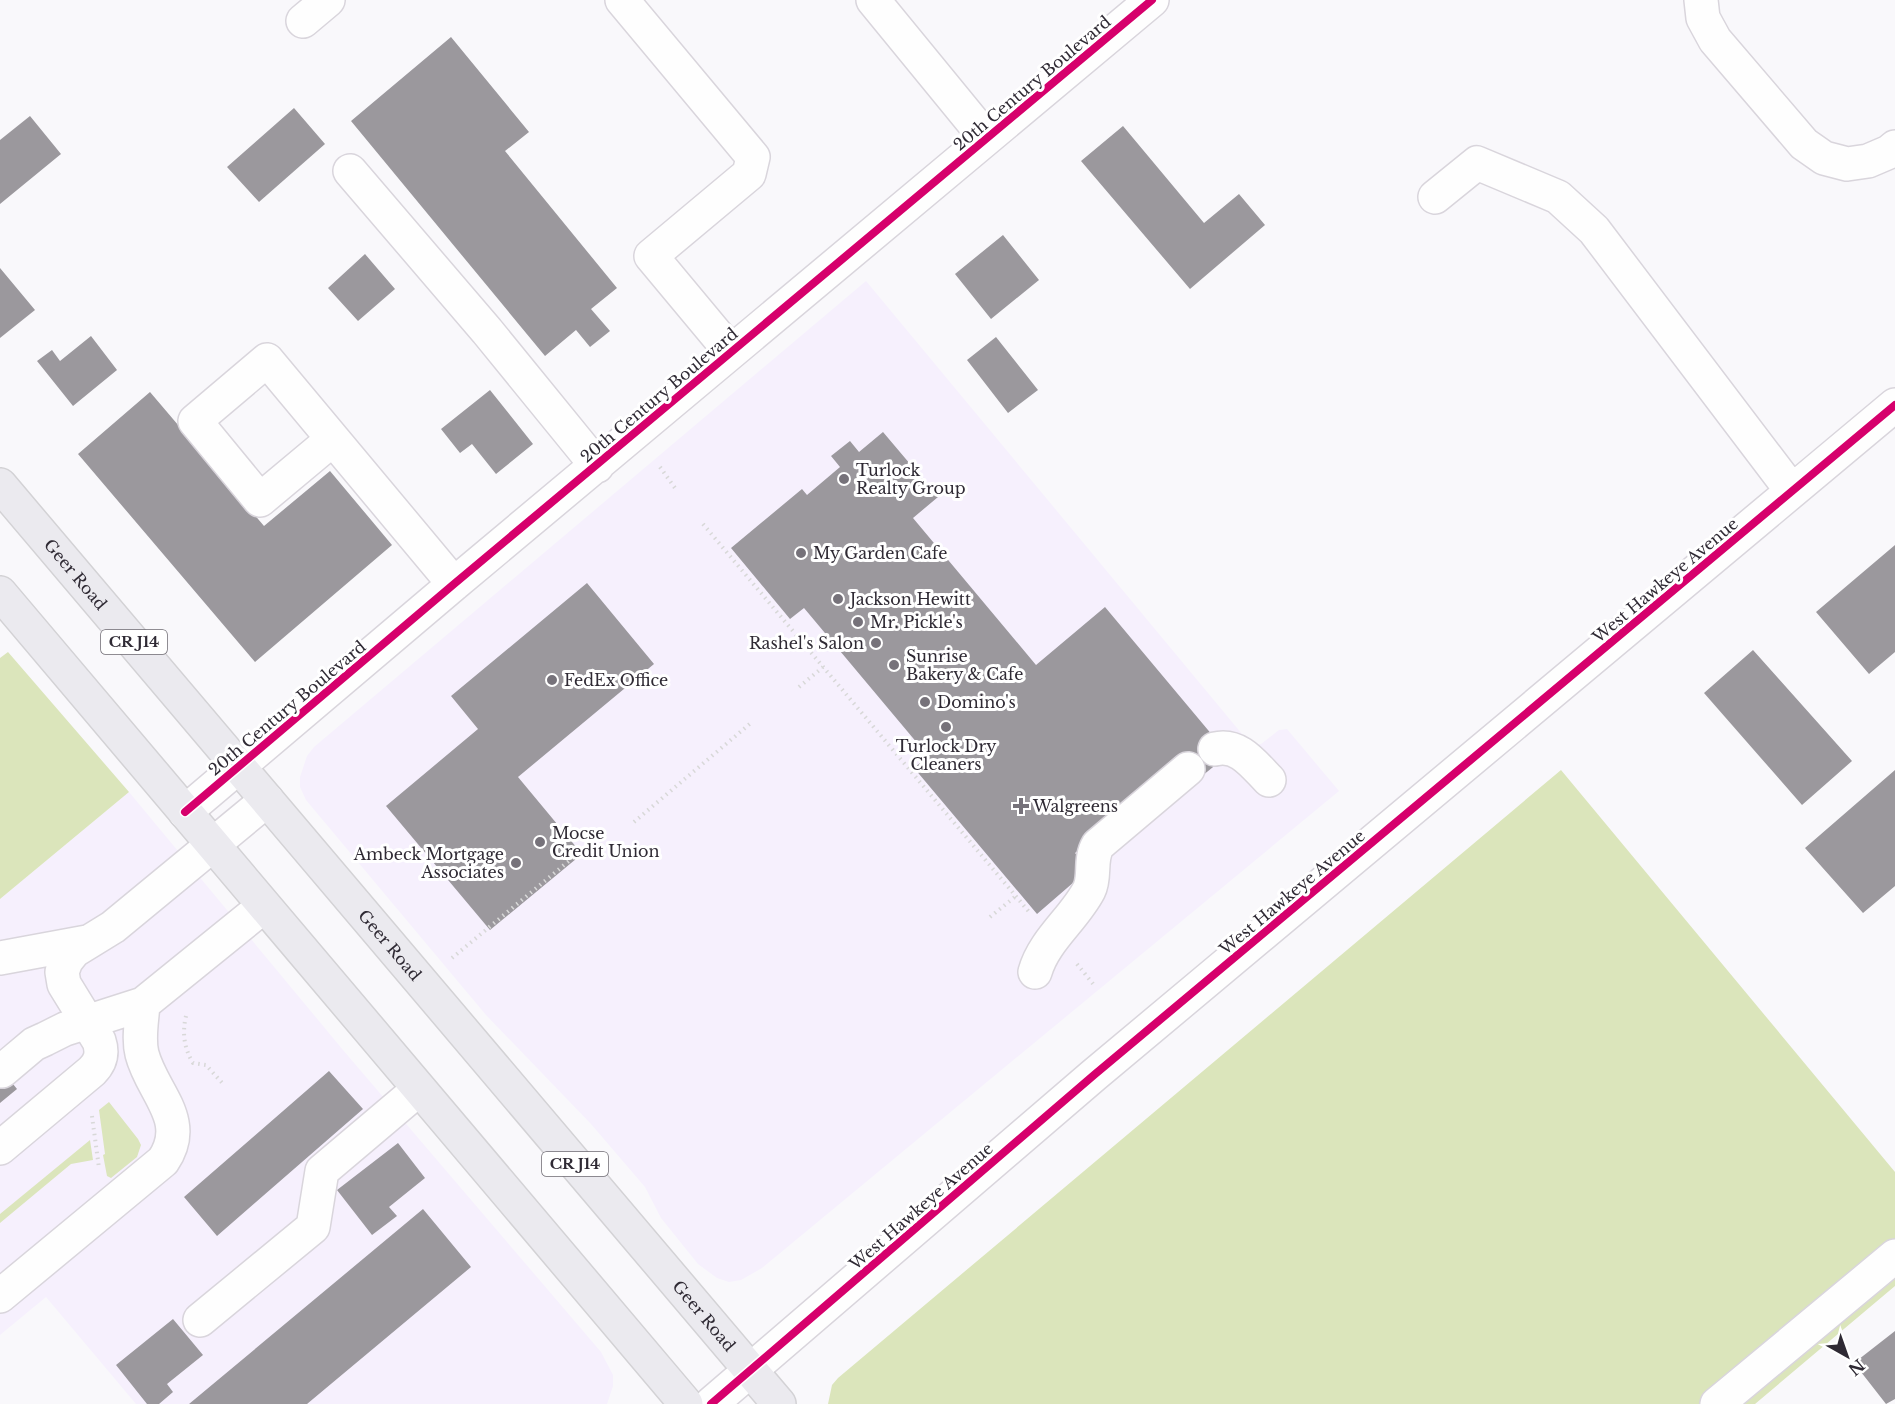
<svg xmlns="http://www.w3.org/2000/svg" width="1895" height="1404" font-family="'Libre Baskerville',serif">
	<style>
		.commercial { fill: #f6f0fd }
		.green { fill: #dbe5bb }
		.building { fill: #9b989d }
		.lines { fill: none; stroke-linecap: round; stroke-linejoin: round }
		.minor-casing { stroke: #d9d5dc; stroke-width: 36 }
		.major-casing { stroke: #d3d2d5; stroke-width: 36 }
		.path { stroke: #d8d8d8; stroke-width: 4; stroke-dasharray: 1.5 4.5; stroke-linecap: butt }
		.minor { stroke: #fefefe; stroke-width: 33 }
		.major { stroke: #ebeaef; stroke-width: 33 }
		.cycleway-casing { stroke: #fff; stroke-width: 11 }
		.cycleway { stroke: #d6006c; stroke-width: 8 }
		.poi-dot { fill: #76727a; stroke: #fff; stroke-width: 2 }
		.labels { text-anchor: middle; stroke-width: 6; stroke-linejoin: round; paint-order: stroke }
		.shield { fill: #fff; stroke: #6d6a71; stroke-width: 1.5 }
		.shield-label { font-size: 15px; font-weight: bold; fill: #2f2a34 }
		.street-label { font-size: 16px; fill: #2f2a34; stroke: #fff }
		.poi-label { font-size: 16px; fill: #2f2a34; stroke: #fff; text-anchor: start }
	</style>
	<rect width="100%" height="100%" fill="#f9f8fb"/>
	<!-- commercial -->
	<path class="commercial" d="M866 281 1247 740 1256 744H1261L1279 730 1287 729 1339 791 762 1268 741 1280 729 1282 717 1278 698 1264 661 1218 645 1187 591 1124 486 1015 306 800 300 787V777L307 756 314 747Z
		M129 792 343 1050 601 1352 613 1375V1386L607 1404H136L46 1297 0 1335V899Z"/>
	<!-- green -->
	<path class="green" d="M8 652 129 792 0 899V658Z
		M1561 770 1895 1172V1286L1755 1404H828L832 1385 838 1378Z
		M109 1102 138 1139 141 1145 137 1157 111 1178 107 1176 103 1155 105 1154 99 1110Z
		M90 1140 93 1160 71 1164 0 1223V1214Z"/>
	<!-- building -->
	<path class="building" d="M451 37 529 132 505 151 617 288 591 309 610 331 590 347 576 330 545 356 351 121Z
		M294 108 325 144 259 202 227 167Z
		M30 116 61 154 0 204V140Z
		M1123 126 1204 223 1239 194 1265 225 1190 289 1081 161Z
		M1003 235 1039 280 991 319 955 274Z
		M365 254 395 289 358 321 328 288Z
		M0 268 35 310 0 338Z
		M91 336 117 370 73 406 37 361 52 350 60 361Z
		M996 337 1038 390 1008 413 967 360Z
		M490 390 533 444 496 474 472 444 460 453 441 429Z
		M150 392 264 526 330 471 392 545 255 662 78 454Z
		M883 432 938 497 913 518 1036 665 1105 607 1213 736 1223 759 1197 780 1183 763 1075 853 1089 869 1037 914 914 768 928 756 804 608 790 619 731 548 802 489 807 495 840 467 831 456 850 441 859 452Z
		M1895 545V652L1869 674 1816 612Z
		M587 583 654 664 518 777 582 854 490 930 386 806 478 729 451 696Z
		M1753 650 1852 761 1802 805 1704 693Z
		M1895 770V886L1863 913 1805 848Z
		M0 1068 17 1089 0 1103Z
		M329 1071 363 1109 217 1236 184 1197Z
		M398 1143 425 1178 389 1207 397 1216 372 1235 337 1190Z
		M423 1209 471 1267 307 1404H189Z
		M173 1319 203 1355 167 1384 173 1392 159 1404H147L116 1365Z
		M1895 1331V1399L1886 1404 1854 1363Z"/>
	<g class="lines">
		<defs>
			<path id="minor" d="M622 0 753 157 749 174 651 256 731 352
				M873 0 986 138
				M1701 0 1703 18 1715 40 1804 144 1824 158 1847 164 1868 161 1889 152 1895 147
				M303 21 328 0
				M350 171 487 331 597 466
				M1435 197 1477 163 1558 197 1594 230 1792 491
				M333 439 260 500 195 421 267 360 454 584
				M1215 749C1239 743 1254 765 1269 780
				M185 812 454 584 1152 0
				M0 958 87 942
				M1035 972C1044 940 1074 919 1089 890 1096 876 1089 860 1098 845L1188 769
				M2 1071 34 1044 45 1039 65 1029 143 1004 264 906
				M0 1148 92 1071C101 1062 103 1053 99 1041L64 984 62 972 66 961 74 951 113 927 267 800
				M0 1296 163 1161C191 1120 152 1093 142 1054 138 1038 142 1020 143 1004
				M200 1320 313 1227 322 1171 419 1089
				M711 1404 1094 1075 1895 405
				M1717 1404 1895 1256"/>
			<g id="major">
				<path id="s1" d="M0 485 779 1404"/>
				<path d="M0 593 686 1404"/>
			</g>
		</defs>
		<!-- minor casing -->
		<use href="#minor" class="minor-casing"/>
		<!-- major casing -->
		<use href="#major" class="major-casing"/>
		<!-- path -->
		<path class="path" d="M660 467 675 488
			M703 524 1030 913
			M799 687 823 667
			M634 822 752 722
			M990 917 1016 896
			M452 958 587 846 597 840
			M1077 964 1094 985
			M186 1016C182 1033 184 1048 193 1063L206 1065 224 1085
			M92 1116 99 1168"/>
		<!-- minor -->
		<use href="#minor" class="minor"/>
		<!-- major -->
		<use href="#major" class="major"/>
		<defs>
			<path id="cycleway" d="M185 812 454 584 1152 0
				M711 1404 1094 1075 1895 405"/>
		</defs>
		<!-- cycleway casing -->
		<use href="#cycleway" class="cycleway-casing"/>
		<!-- cycleway -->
		<use href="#cycleway" class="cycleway"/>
	</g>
	<!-- markers -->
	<g class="poi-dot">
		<circle cx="844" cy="479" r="6"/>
		<circle cx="801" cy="553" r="6"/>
		<circle cx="838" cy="599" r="6"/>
		<circle cx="858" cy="622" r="6"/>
		<circle cx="876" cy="643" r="6"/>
		<circle cx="894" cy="665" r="6"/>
		<circle cx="552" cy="680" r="6"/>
		<circle cx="925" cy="702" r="6"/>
		<circle cx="946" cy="727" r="6"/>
		<path d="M1018 797h6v6h6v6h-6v6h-6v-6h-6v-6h6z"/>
		<circle cx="540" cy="842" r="6"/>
		<circle cx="516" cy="863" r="6"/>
	</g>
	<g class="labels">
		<!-- shield labels -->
		<g class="shield">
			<rect x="101" y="630" width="66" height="24" rx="4.5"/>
			<rect x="542" y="1152" width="66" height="24" rx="4.5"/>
		</g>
		<g class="shield-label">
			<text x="134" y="647">CR J14</text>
			<text x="575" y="1169">CR J14</text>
		</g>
		<!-- street labels -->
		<g class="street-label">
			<text transform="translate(1032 83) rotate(-40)" y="6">20th Century Boulevard</text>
			<text transform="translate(659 395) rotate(-40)" y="6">20th Century Boulevard</text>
			<text dy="6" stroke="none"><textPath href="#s1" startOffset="117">Geer Road</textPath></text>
			<text transform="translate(1665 580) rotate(-40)" y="6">West Hawkeye Avenue</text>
			<text transform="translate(287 708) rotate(-40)" y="6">20th Century Boulevard</text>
			<text transform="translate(1292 892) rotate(-40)" y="6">West Hawkeye Avenue</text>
			<text dy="6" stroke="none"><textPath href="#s1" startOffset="603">Geer Road</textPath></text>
			<text transform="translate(921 1206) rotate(-41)" y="6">West Hawkeye Avenue</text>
			<text dy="6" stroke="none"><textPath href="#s1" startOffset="1089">Geer Road</textPath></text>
		</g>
		<!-- poi labels -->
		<g class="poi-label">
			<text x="856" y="476">Turlock<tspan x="856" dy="18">Realty Group</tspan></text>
			<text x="813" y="559">My Garden Cafe</text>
			<text x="850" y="605">Jackson Hewitt</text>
			<text x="870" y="628">Mr. Pickle's</text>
			<text x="864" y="649" text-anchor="end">Rashel's Salon</text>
			<text x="906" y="662">Sunrise<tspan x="906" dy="18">Bakery &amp; Cafe</tspan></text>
			<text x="564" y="686">FedEx Office</text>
			<text x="937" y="708">Domino's</text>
			<text x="946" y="752" text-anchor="middle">Turlock Dry<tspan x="946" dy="18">Cleaners</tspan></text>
			<text x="1033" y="812">Walgreens</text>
			<text x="552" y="839">Mocse<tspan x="552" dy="18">Credit Union</tspan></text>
			<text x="504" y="860" text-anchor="end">Ambeck Mortgage<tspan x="504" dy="18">Associates</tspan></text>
		</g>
	</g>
	<!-- north arrow -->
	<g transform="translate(1847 1356) rotate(140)" stroke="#ffffff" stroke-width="4.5" paint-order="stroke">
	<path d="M0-4.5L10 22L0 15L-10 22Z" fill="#2f2a34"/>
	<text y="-9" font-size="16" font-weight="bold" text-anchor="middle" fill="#2f2a34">N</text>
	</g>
</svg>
